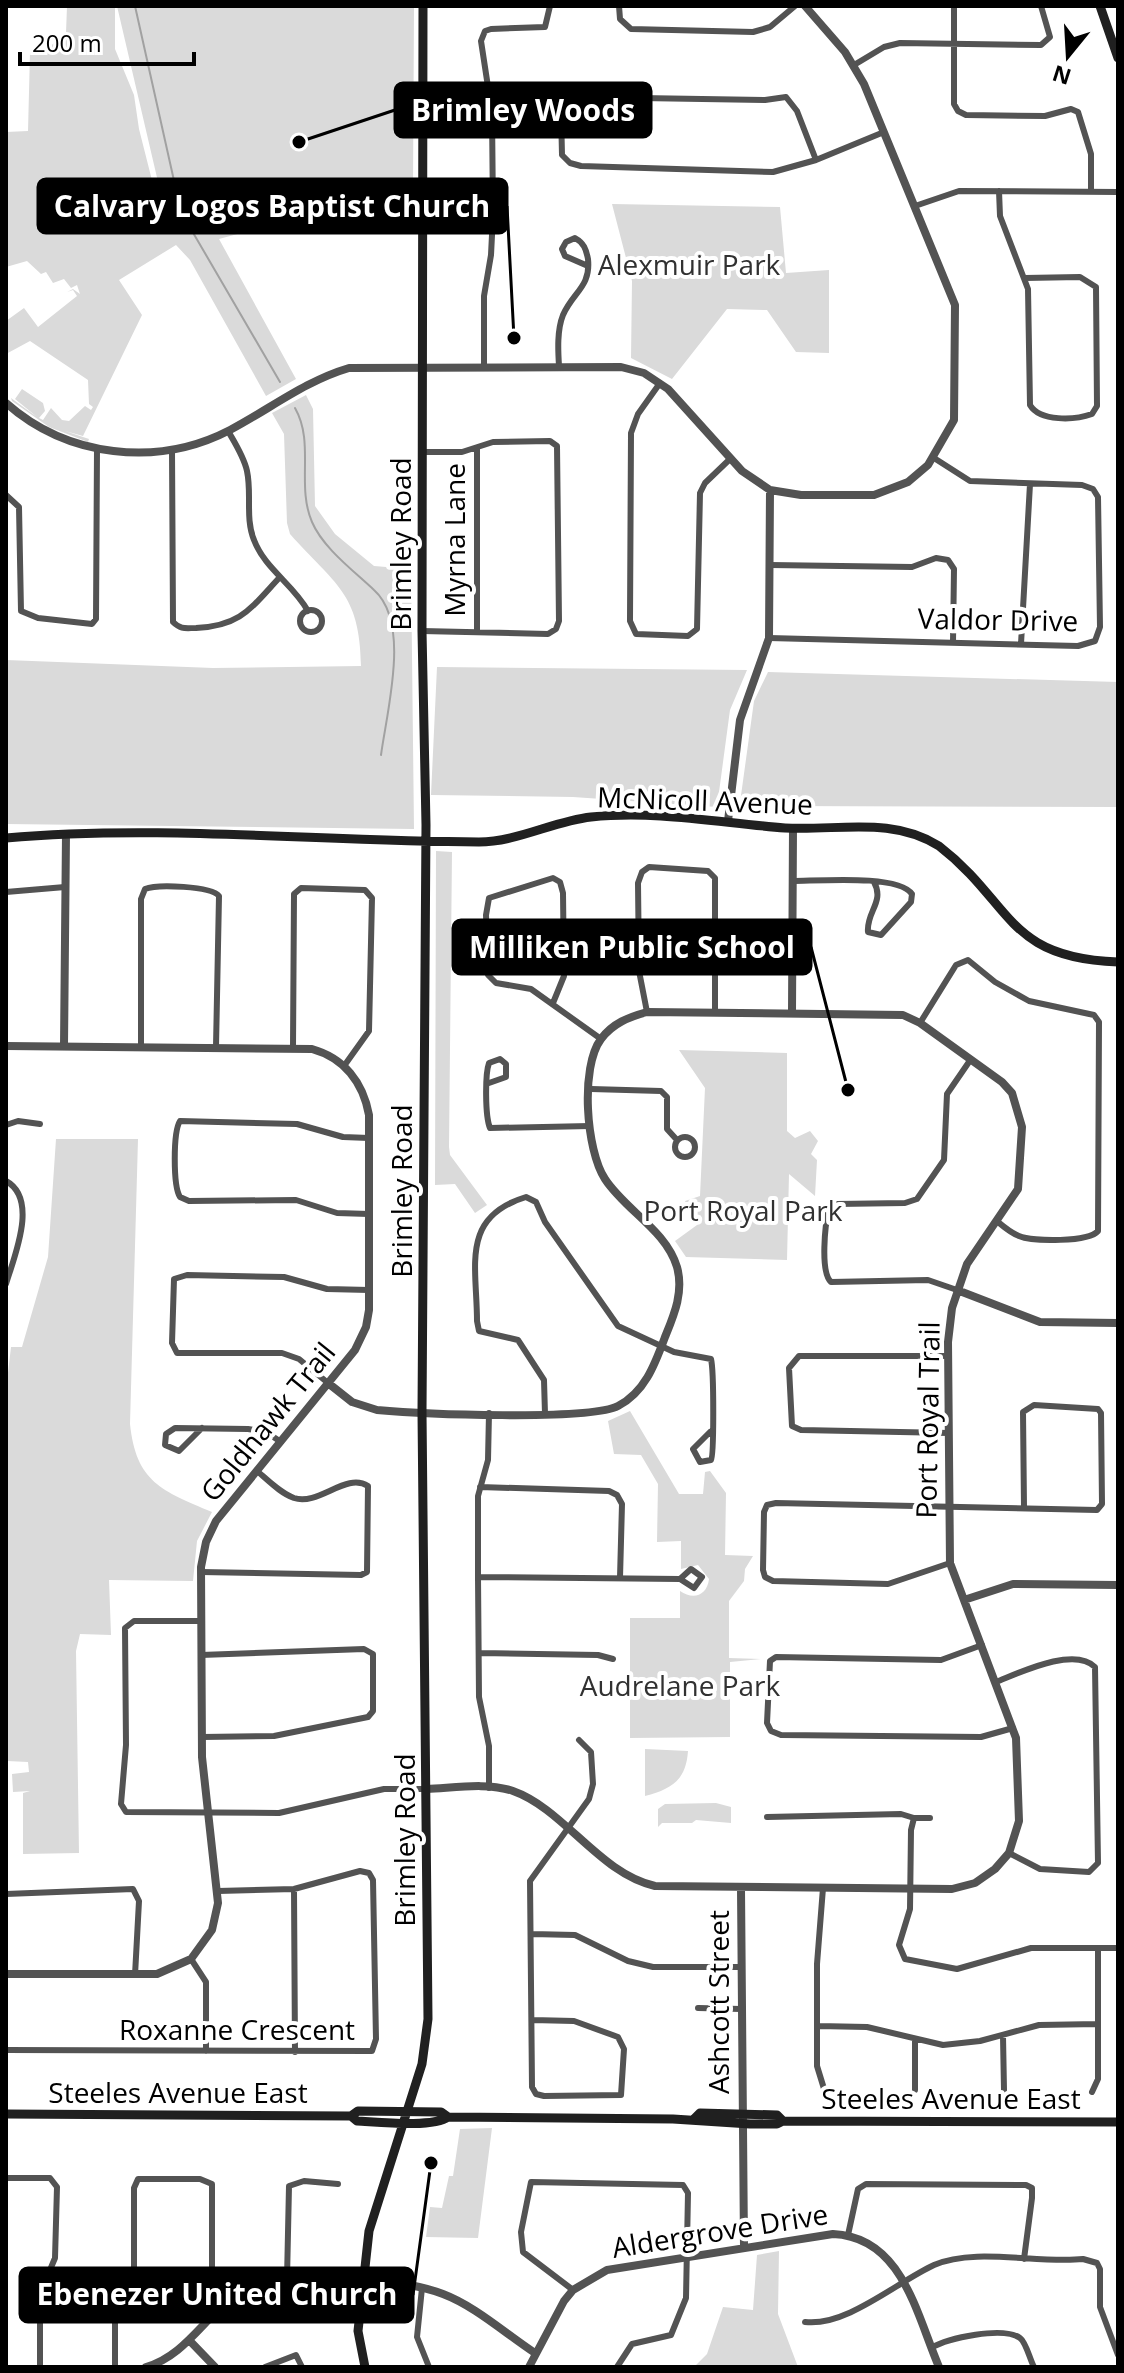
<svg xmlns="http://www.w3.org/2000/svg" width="1124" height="2373" font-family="'Open Sans',sans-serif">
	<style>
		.green { fill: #dadada }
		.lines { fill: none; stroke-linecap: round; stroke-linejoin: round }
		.stream { stroke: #a1a1a1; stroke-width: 2 }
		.minor { stroke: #535353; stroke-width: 6 }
		.tertiary { stroke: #535353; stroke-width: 8 }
		.secondary { stroke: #202020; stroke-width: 9 }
		.labels { text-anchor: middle; stroke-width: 8; stroke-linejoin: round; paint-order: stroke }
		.park-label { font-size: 28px; fill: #313131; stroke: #fff }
		.street-label { font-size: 28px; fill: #000; stroke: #fff }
		.leader { fill: none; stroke: #000; stroke-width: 3 }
		.callout-dot { fill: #000; stroke: #fff; stroke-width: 3 }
		.callout { fill: #000; stroke: #000; stroke-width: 3 }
		.callout-label { font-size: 30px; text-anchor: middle; font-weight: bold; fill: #fff }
	</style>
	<rect width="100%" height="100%" fill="#fff"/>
	<!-- green -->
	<path class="green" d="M67 6H115V49L134 95 139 129 159 208 169 229 117 6H414L413 187 219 239 296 379 266 396 190 260 176 245 119 280 142 315 83 436 65 431 89 439 88 442 49 427 12 401 11 398 37 417 15 399 22 389 43 403 45 411 39 418 43 420 51 408 62 420 69 421 85 406 91 410 93 407 89 404 88 380 30 341 6 354V321L24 308 38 327 77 296 73 290 67 292 73 289 80 294 77 285 71 288 64 279 53 283 46 272 41 274 27 261 6 267V132L28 131 30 53 47 49 66 33Z
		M612 204 780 207 786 273 829 270V353L796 352 767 310 727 309 672 379 631 358 632 281Z
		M306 395 313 409 315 506 335 534 374 566 411 569 414 829 6 824V660L213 668 361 666C360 592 335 585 290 534L287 523 284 434 272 413Z
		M437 667 747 670 730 710 717 807 573 797 431 795Z
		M768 672 1118 682V807L774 806 739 810 754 701Z
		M436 851 452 852 449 1147 450 1155 487 1205 475 1213 455 1184 435 1185Z
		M679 1050 787 1053V1131L795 1138 810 1131 818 1141 811 1154 817 1160 815 1196 789 1174 787 1260 686 1257 675 1241 697 1225 685 1201 700 1196 705 1088Z
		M56 1139H138L130 1424C136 1482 162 1491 212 1512L197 1541 193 1581 109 1580 111 1635 80 1634 76 1651 79 1853 23 1854V1793L30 1791 13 1792 12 1774 29 1772 28 1762 7 1761 6 1390 11 1347H22L48 1257Z
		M630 1411 679 1494H703L705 1472 710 1471 726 1493 725 1555 753 1556 745 1569 744 1581 729 1601V1658L761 1659 730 1662V1737L630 1738V1618H680V1591C693 1600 707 1596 709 1579L698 1565 681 1569V1541L657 1542 658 1484 641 1455 614 1454 608 1421Z
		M645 1749 688 1751C686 1780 672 1789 645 1796Z
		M716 1803 731 1807V1823L696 1820 692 1823H662L658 1827V1809L665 1804Z
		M492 2128 478 2238 426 2237 430 2207 442 2208 449 2176H453L460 2129Z
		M779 2251 778 2314 798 2367H694L707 2354 723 2307 753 2310 757 2255Z"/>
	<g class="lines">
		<!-- stream -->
		<path class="stream" d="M135 6 181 212 280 382
			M295 408C315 443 296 485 312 522 323 548 354 571 374 590 411 623 387 710 381 755"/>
		<!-- minor -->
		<path class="minor" d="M619 6 620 19 631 29 753 32 770 27 795 6
			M954 6V104L958 111 966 115 1045 116 1071 109 1078 112 1091 154V192
			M854 65 884 47 900 43 1041 45 1050 37 1041 6
			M816 160 797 111 786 97 765 100 578 97 569 98 561 112 562 155 570 163 581 166 773 172 816 160 884 132
			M999 191 1000 216 1028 289 1030 405C1040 422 1075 420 1092 414L1097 406 1096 287 1080 277 1025 278
			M915 206 959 191 1118 192
			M484 365V296L491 255 493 215 492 113 481 41 485 31 491 29 545 27 550 6
			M559 366C558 350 557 330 563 315 573 292 591 287 588 259 586 249 584 243 575 238L566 242 562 249 565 256 588 266
			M660 383 638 414 631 433 630 621 636 634 688 636 697 629 700 493 705 483 730 459
			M228 431C235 443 244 457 247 471 252 494 245 518 254 540 265 569 293 584 308 611
			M477 448V632
			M172 450 173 622C181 630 186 628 196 628 241 626 251 608 280 577
			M6 495 19 507 21 611 38 618 92 624 96 619 97 449
			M770 565 912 567 936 558 948 560 954 569 953 642
			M300 621a11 11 0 1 1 22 0a11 11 0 1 1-22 0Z
			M422 631 548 634 556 629 559 621 557 446 550 441 493 442 462 452H423
			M769 638 1078 646 1095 641 1100 627 1098 497 1093 489 1082 485 970 481 934 458
			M1021 644 1030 484
			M792 881C818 881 898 874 912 894L911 902 881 935 868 932C866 912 885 902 874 882
			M6 892 65 887
			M553 1003 564 976 563 893 560 882 553 878 489 898 486 915 488 975 496 983 531 989 601 1039
			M647 1012 639 971 638 883 642 872 649 867 708 871 715 878V1012
			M920 1023 956 965 968 960 995 982 1029 1001 1094 1015 1099 1022 1098 1231C1089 1242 1033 1242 1019 1236 1011 1233 1004 1227 998 1222
			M141 1046V899L145 889C157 884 211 886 219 896L216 1047
			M293 1047 294 894 301 888 365 890 372 898 369 1031 344 1066
			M489 1083 506 1077V1064L500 1059 489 1063C485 1074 485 1116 490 1128L590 1126
			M591 1089 661 1091 667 1097V1129L677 1140
			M6 1125 18 1121 40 1124
			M675 1147a10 10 0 1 1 20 0a10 10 0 1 1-20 0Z
			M6 1181C39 1199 14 1257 6 1284
			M369 1214 337 1213 296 1200 189 1201 180 1197C173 1186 173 1132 180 1121L297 1124 343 1137 369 1138
			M957 1290 928 1280 831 1282C820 1272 825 1224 829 1209L837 1204 905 1203 917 1199 944 1160 947 1094 971 1059
			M948 1356H799L789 1368 792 1426 801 1430 949 1433
			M328 1383 299 1359 282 1353H177L172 1343 174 1279 187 1275 284 1277 327 1289 369 1290
			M489 1413 488 1460 478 1496V1577L479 1697 489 1746V1788
			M545 1414 544 1380 518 1340 479 1331 477 1321C477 1266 460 1217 526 1197L536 1202 545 1222 618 1326 674 1352 711 1359C714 1371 714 1456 711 1460L700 1462 693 1449 710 1432
			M202 1428 179 1451 165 1445 166 1434 175 1428 248 1429 266 1432 281 1442
			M480 1487 609 1491 617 1495 622 1504 620 1578
			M950 1563 888 1584 773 1581 765 1577 763 1570 764 1512 767 1505 776 1503 1097 1510 1102 1504 1101 1413 1098 1409 1034 1405 1023 1412 1024 1507
			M201 1572 361 1575 367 1572 368 1486C346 1472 319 1506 294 1498 280 1493 268 1480 257 1471
			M478 1577 680 1579 694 1588 702 1577 691 1569 680 1579
			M201 1621H134L125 1628 126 1745 121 1804 126 1812 279 1813 384 1789H426
			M982 1645 941 1660 776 1657 770 1661 767 1723 771 1731 781 1735 981 1737 1013 1728
			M480 1653 598 1655 613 1659
			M201 1655 364 1649 373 1654V1711L368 1717 274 1736 202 1737
			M996 1682C1019 1673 1074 1646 1095 1667L1098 1863 1089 1872 1040 1869 1009 1853
			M767 1817 901 1814 914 1818 911 1830 910 1909 899 1945 905 1959 957 1969 1031 1948H1118
			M914 1818H930
			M823 1888 817 1964V2066L825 2092
			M294 1889 295 2052
			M6 1894 133 1889 139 1901 135 1975
			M532 1934 575 1935 628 1961 653 1967H741
			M191 1959 206 1982V2051
			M698 2008 741 2009
			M532 2020 574 2021 618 2037 624 2049 621 2095 544 2096 536 2094 532 2087 530 1881 589 1799 593 1784 591 1752 579 1740
			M818 2026 867 2027 943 2045 980 2041 1039 2025 1098 2024
			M1003 2036 1004 2090
			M6 2050 372 2051 376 2039 373 1880 369 1873 360 1871 294 1889 218 1891
			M915 2090V2041
			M1092 2092 1098 2079V1948
			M6 2178H50L57 2187 55 2258 40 2294V2367
			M848 2235 858 2189 866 2184 1026 2185 1032 2188V2198L1024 2259
			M287 2279 289 2186 304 2181 338 2184
			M422 2288 417 2337 429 2367
			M573 2290 523 2252 521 2232 531 2182 683 2185 688 2193 686 2298 671 2335 632 2344 617 2367
			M805 2322C846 2327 897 2282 934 2265 975 2247 1038 2264 1083 2259L1097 2263 1100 2269V2307L1118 2355
			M931 2348C948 2338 1003 2326 1020 2338 1026 2342 1030 2360 1034 2367
			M115 2367V2311L130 2287 134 2267V2188L138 2179H200L212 2184V2278L213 2288 227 2304
			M265 2367 296 2355 302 2367"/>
		<!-- tertiary -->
		<path class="tertiary" d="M6 403C67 457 157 468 230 430 270 409 305 381 349 368L621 367 644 373 668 389 742 471 770 490 801 495H874L908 482 928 465 954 420 955 305 864 84 845 52 805 6
			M728 821 740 720 769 638 770 490
			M792 1012 793 828
			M6 1046 312 1049C344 1058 363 1082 369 1115V1310L366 1327 355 1350 216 1521 206 1542 201 1567 202 1757 218 1903 212 1930 191 1959 157 1974H6
			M64 1046 66 834
			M957 1290 1040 1322 1118 1323
			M328 1383 352 1402 377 1410C419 1414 589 1421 618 1406 645 1392 655 1364 665 1337 674 1315 684 1292 677 1267 666 1230 625 1210 605 1179 586 1150 580 1067 601 1039 613 1023 629 1017 647 1012L903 1015 920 1023 1002 1082 1012 1093 1022 1127 1018 1189 967 1264 952 1308 948 1342 950 1563 1016 1738 1019 1821 1009 1853 995 1869 975 1883 952 1889 655 1886C600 1874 564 1809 513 1791 488 1782 453 1788 427 1789
			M964 1600 1013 1584 1118 1585
			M741 1889 744 2247
			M189 2340 215 2367
			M146 2367C186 2356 206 2314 240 2292 279 2267 400 2277 443 2294 475 2306 506 2334 535 2353
			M529 2367 564 2301 573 2290 607 2270 833 2234C902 2237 916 2313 939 2367"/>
		<!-- secondary -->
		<path class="secondary" d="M1100 6 1118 58
			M6 838C163 824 322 842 479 842 517 842 554 821 591 817 656 810 721 823 785 828 838 831 892 816 939 846 1013 903 1005 958 1118 962
			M6 2114 351 2116 358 2111 441 2112 448 2117 673 2119 750 2124H777L783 2121 1118 2122
			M351 2116 357 2121C378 2122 433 2128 448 2117
			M693 2120 700 2113 777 2115 783 2121
			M365 2367 358 2331 369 2231 422 2064 428 2019 422 1412 426 825 422 631 423 6"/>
	</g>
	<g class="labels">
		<!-- park labels -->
		<g class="park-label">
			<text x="689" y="275">Alexmuir Park</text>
			<text x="743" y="1221">Port Royal Park</text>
			<text x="680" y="1696">Audrelane Park</text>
		</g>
		<!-- street labels -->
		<g class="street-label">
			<text transform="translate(455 540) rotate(-90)" y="10">Myrna Lane</text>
			<text transform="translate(401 544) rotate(-90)" y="10">Brimley Road</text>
			<text transform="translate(998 620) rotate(1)" y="10">Valdor Drive</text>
			<text transform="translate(705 801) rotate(2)" y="10">McNicoll Avenue</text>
			<text transform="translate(402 1191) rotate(-90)" y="10">Brimley Road</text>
			<text transform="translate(928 1420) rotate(-89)" y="10">Port Royal Trail</text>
			<text transform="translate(268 1422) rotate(-51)" y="10">Goldhawk Trail</text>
			<text transform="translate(405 1840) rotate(-90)" y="10">Brimley Road</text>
			<text transform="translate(719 2002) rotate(-90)" y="10">Ashcott Street</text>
			<text x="237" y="2040">Roxanne Crescent</text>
			<text x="178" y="2103">Steeles Avenue East</text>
			<text x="951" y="2109">Steeles Avenue East</text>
			<text transform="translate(720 2231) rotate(-9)" y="10">Aldergrove Drive</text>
		</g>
	</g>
	<!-- callouts -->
	<path class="leader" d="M299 142L395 110M514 338L507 206M848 1090L811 947M431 2163L413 2295"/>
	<g class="callout-dot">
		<circle cx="299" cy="142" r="8"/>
		<circle cx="514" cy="338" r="8"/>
		<circle cx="848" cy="1090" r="8"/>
		<circle cx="431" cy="2163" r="8"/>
	</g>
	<g class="callout">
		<rect x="395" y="83" width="256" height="54" rx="8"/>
		<rect x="38" y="179" width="469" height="54" rx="8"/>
		<rect x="453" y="920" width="358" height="54" rx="8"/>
		<rect x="20" y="2268" width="393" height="54" rx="8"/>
	</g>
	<g class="callout-label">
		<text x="523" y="121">Brimley Woods</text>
		<text x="272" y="217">Calvary Logos Baptist Church</text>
		<text x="632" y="958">Milliken Public School</text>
		<text x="217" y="2305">Ebenezer United Church</text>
	</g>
	<!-- border -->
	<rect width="1124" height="2373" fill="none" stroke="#000000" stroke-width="16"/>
	<!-- north arrow -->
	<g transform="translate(1068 56) rotate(198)" stroke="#ffffff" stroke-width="6" paint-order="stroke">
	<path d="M0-6L14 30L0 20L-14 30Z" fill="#000000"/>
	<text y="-12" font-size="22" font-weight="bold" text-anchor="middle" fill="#000000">N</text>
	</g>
	<!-- scale -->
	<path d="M20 52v12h174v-12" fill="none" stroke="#000000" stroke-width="4"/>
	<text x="32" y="52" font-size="24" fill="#000000" stroke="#ffffff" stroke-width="6" paint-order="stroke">200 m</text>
</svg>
